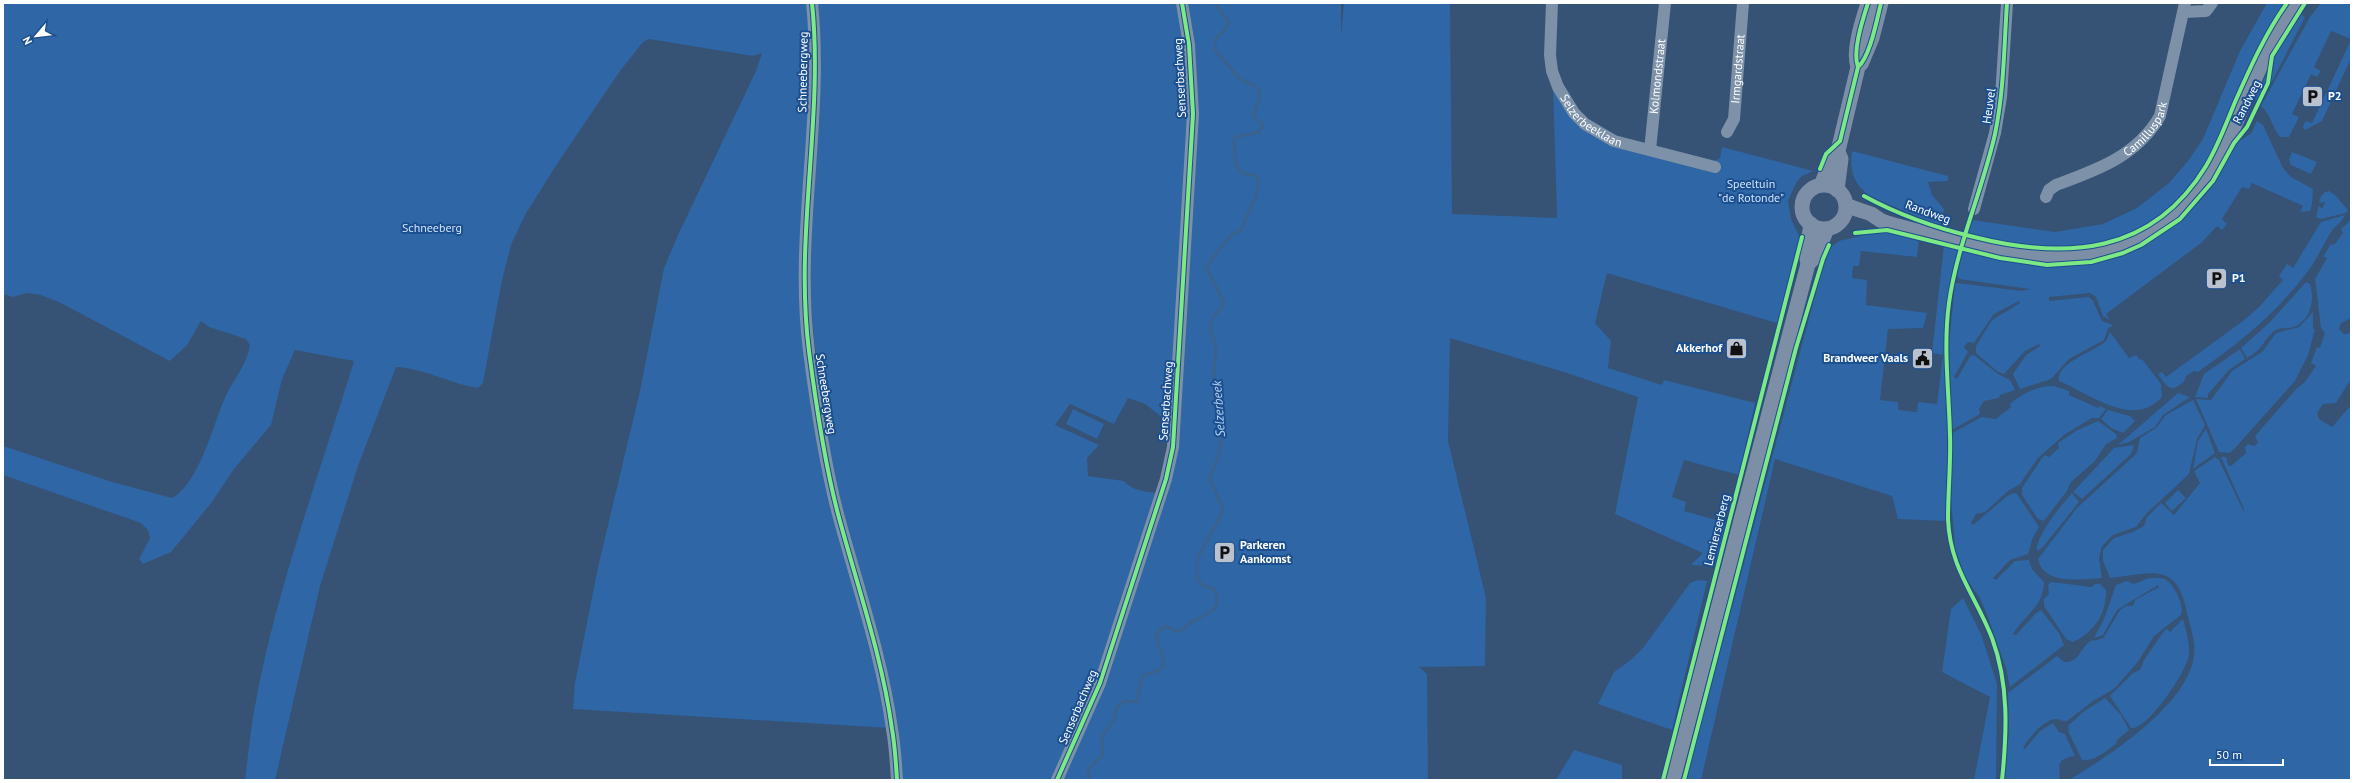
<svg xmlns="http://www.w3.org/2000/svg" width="2354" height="783" font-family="'PT Sans',sans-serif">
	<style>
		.green { fill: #2f66a5; fill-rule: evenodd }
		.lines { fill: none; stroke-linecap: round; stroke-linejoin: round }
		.stream { stroke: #3b618d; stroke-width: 3 }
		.minor { stroke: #7d92a8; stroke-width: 12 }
		.major { stroke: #7d8ea7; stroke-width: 15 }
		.cycleway-casing { stroke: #1b4f8f; stroke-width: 6 }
		.cycleway { stroke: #7ce984; stroke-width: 4 }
		.labels { text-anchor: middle; stroke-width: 4; stroke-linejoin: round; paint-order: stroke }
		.street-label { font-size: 12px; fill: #fff; stroke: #1b4f8f }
		.poi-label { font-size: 12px; font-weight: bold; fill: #fff; stroke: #1b4f8f; text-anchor: start }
		.park-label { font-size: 12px; fill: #cfe3fa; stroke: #1b4f8f }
		.water-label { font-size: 13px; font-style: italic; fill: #b5d3f5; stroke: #1b4f8f }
	</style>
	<rect width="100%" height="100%" fill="#365274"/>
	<!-- green -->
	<path class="green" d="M3 3H809L813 40 800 319 812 415 825 414 814 339 811 300 810 251 821 58 816 3H1341V36L1344 3H1450L1452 214 1557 218 1553 87 1578 122 1702 168 1720 158 1722 147 1813 171 1802 176 1796 183 1788 201 1791 219 1800 238 1777 323 1607 273 1595 323 1611 341 1608 368 1662 385 1664 380 1755 403 1739 475 1684 460 1672 497 1686 502 1684 511 1727 523 1716 566 1691 565 1703 553 1615 514 1638 397 1564 372 1450 338 1448 441 1486 598 1485 666 1419 667 1427 674 1428 780H894L889 728 573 709 575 683 598 567 640 391 664 268 678 235 756 71 762 53 753 56 649 39 643 42 620 71 557 164 525 215 511 245 502 280 483 383 478 388C451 384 424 368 396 367L358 466 320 586 275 780H245C248 757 250 734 254 711 275 592 319 476 354 361L295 350 282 379 271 425 234 469 212 502 171 552 143 564 139 559 150 538 148 530 141 523 3 475V446L109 481 172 498C201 482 214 419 228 391 237 375 247 363 250 345L246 339 209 327 201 321 187 345 170 361 61 303 41 295 27 293 13 297 3 294ZM1128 398 1145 404 1168 422 1172 416 1164 494C1153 492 1132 492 1124 481L1088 476 1087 458 1099 445 1055 425 1070 404 1114 424Z
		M2267 3H2284C2265 33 2250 65 2235 97 2227 116 2221 137 2211 155 2182 208 2124 250 2062 249 2029 249 1998 242 1967 234L1973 220 2055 232 2103 224 2137 208 2169 183 2188 161 2203 139 2240 51Z
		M2321 3H2351V39L2331 31 2314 67 2321 71 2317 77 2311 74 2292 114 2299 117 2289 137H2281C2274 133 2272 116 2261 106L2310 17Z
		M2299 13 2305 17 2260 105 2254 95 2260 89 2276 51Z
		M2350 42 2351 58 2322 121 2305 130 2303 127 2305 121 2312 123Z
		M2257 121 2263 125 2283 168 2291 177 2313 189 2312 204 2310 211 2300 212 2303 206 2252 183 2249 189 2242 187 2222 219 2227 224 2222 230 2217 226 2201 243 2106 314 2110 320 2103 316 2096 297 2090 293 2049 297V301L2089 297 2093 301 2102 321 2113 325 2108 329 2104 340 2069 359 2051 379 2020 389 2013 374 2026 355 2040 346 2039 344 2025 351 2004 374 1998 372 1976 353V346L1992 320 2020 303 2019 301 1994 314 1974 343 1968 342 1964 347 1968 352 1954 377 1957 379 1970 356 1974 355 1998 374 2010 380 2015 390 2000 395 1999 398 1984 401 1979 409 1980 414 1952 430 1949 345 1955 284 1957 283 2022 291 2030 289 1959 279 1957 275 1963 250C1993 257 2024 266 2055 267 2110 267 2164 241 2200 201 2215 185 2222 165 2233 147 2237 141 2245 138 2250 134 2254 131 2254 125 2257 121Z
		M1852 151 1948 176V181L1928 182 1932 195 1944 209 1941 227 1869 196C1867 193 1862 190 1860 187 1851 177 1850 163 1852 151Z
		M2292 152 2317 162 2311 174 2291 165 2289 160Z
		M2329 191 2335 195 2348 210 2346 213 2321 219 2316 217 2319 205 2322 209 2325 202 2319 203 2321 196 2325 192Z
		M2345 215C2342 222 2335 226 2331 232 2323 245 2317 259 2308 271 2277 313 2239 343 2198 372L2194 371 2186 376C2185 381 2183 383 2178 386 2169 393 2163 381 2158 374L2162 372 2166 377 2243 321 2259 307 2283 280 2279 276 2287 264 2293 268 2321 222Z
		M2351 220V318L2341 323 2339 329 2344 334 2351 333V379L2336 403 2323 404 2317 413 2319 419 2332 427 2351 405V780H2069C2109 756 2188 705 2194 655 2196 642 2190 626 2187 613 2177 560 2151 574 2110 578L2103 561V550L2114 538 2133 532 2144 526 2147 517 2161 503 2174 515 2200 483 2194 471 2215 457 2219 460 2244 512V509L2221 457H2226L2228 465 2231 466 2246 453 2245 447 2248 444 2254 446 2258 443 2255 436 2297 388 2304 383 2316 366 2311 363 2317 347 2320 348 2325 333 2321 328 2315 279 2327 258 2323 257 2330 245 2335 244 2343 233 2341 229Z
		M1882 231 1919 239 1917 257 1861 251 1859 266H1853L1852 278 1867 280 1866 305 1927 313 1923 328 1888 329 1880 400 1898 402V410L1917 412 1918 402 1937 404 1943 355 1932 353 1944 245 1959 250 1950 281 1944 354 1948 442 1946 521 1898 519 1892 496 1775 459 1701 780H1686L1822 270 1831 247 1839 241Z
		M2306 282 2310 284C2315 300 2311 320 2294 327 2288 329 2281 327 2276 330 2264 338 2264 349 2247 358L2241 348 2269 323Z
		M2313 312V329H2315L2308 355 2295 381 2236 447 2230 453 2219 452 2196 399 2211 400 2232 371 2262 352 2276 333 2299 327Z
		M2110 332 2129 358 2136 355 2140 360 2142 359 2161 384 2162 397C2133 429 2090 394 2059 381 2055 363 2096 351 2106 341 2107 339 2109 334 2110 332Z
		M2240 349 2245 359 2229 370 2208 394V398L2195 397 2204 374Z
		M2054 386 2069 391V395L2098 408 2100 406 2106 409 2099 418H2092L2064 435 2038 458 2020 484 2008 491 1985 512 1976 514 1971 523 1973 525 2007 496 2014 493 2017 494 2039 527 2033 537 2028 554 2010 560 1993 578 1996 580 2015 561 2029 560 2032 569 2044 582C2044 606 2024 616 2013 634L2016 635 2036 613 2041 610 2059 633 2064 645 2010 687 2006 668 1988 617 1980 598 1965 577 1955 548 1951 498 1952 433 1982 417 1996 419 2011 407 2010 404C2021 394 2039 385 2054 386Z
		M2178 393 2190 397 2163 415 2155 427 2129 442 2118 445Z
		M2193 400 2205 425 2197 439 2189 474 2146 514 2136 527 2113 535 2102 546 2099 558 2102 578C2083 579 2043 586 2038 559L2077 508 2137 453 2140 438 2156 428 2166 415Z
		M1073 409 1104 424 1097 439 1066 424Z
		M2108 410 2130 416 2135 421 2123 433 2111 428 2101 419Z
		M2098 421 2116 434 2117 438 2106 444 2095 461 2071 482 2067 491 2044 521 2038 519 2022 495V488L2042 458 2045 455 2049 457 2059 448 2058 443 2076 431Z
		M2206 429 2215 453 2193 469 2198 441Z
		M2134 445 2131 454 2082 499 2073 492 2114 448Z
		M2178 490 2186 498 2172 511 2165 503Z
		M2072 493 2079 502 2043 547 2037 551C2035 537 2062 504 2072 493Z
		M2149 578C2154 578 2160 577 2165 579 2174 584 2185 606 2181 615L2154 636 2137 663 2114 689 2093 701 2067 721C2062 722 2059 719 2055 719 2042 721 2030 737 2023 747L2025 749 2040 731 2053 723 2059 732 2065 734 2075 756C2073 757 2070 756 2067 758 2054 762 2062 772 2059 780H2004L2009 731 2008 693 2057 656 2064 662C2078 663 2080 650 2089 642 2093 639 2100 641 2104 637L2120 610 2126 606H2133L2135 600 2159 587 2158 585 2117 610 2103 635 2094 638 2104 619 2116 585 2127 581 2134 584Z
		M1698 580 1707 581 1672 730 1598 704 1614 672 1632 659 1643 648 1690 583Z
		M2051 582 2092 587 2095 584H2100L2106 590C2107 614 2093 633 2073 642L2066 639 2044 606V599L2049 594 2048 585Z
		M1963 598 1981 634 1997 684 1996 780H1974L1990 697 1942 672 1951 609Z
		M2183 619C2186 630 2190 644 2189 655 2187 671 2147 731 2131 728L2110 696 2133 673 2140 670 2144 660 2164 631 2167 629 2170 632Z
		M2105 698 2121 715 2129 730 2117 740 2116 744C2106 751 2094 762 2082 760L2069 733 2068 726 2083 712Z
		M1574 750 1622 765V780H1556Z"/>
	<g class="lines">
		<!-- stream -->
		<path class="stream" d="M1090 780C1083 768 1096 763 1103 755L1102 737 1114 720 1117 707 1125 701 1137 702 1142 676 1159 670 1164 665 1163 657 1156 637 1158 632 1166 626 1179 632C1184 629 1188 623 1194 621 1207 614 1224 609 1215 590L1201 584C1185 557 1216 535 1223 509L1210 478 1219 455 1222 431 1215 402 1214 375 1216 347 1210 328 1212 318 1223 306 1224 302 1206 267 1231 235 1241 230 1257 194 1259 181 1257 176 1242 173 1236 165 1234 140 1236 137 1259 132 1263 125 1253 115 1260 99 1258 88 1239 78 1215 50V40L1227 27 1229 22 1215 3"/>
		<!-- minor -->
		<g class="minor">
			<path d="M812 3C824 118 794 235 809 351 816 405 824 461 838 514 857 585 882 656 892 729 895 746 896 763 897 780"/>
			<path id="s1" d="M1552 3 1550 55 1552 71 1558 87 1574 113 1585 124 1614 141 1715 167"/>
			<path d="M2184 12 2206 11 2212 3"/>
			<path id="s2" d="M1727 132 1734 119 1743 3"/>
			<path id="s3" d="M1650 150 1665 3"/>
			<path id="s4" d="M2046 197 2049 190 2056 185C2097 170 2137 156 2160 116L2185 3"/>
			<path d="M1974 209 1995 133 2001 97 2007 3"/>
			<path d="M1057 780 1100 683 1166 479 1173 447 1193 114 1189 45 1182 3"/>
		</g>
		<!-- major -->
		<path class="major" d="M1861 64 1872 38 1881 3
			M1821 185 1833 157 1838 151 1858 67C1852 51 1863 19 1868 3
			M1802 207a22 22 0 1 1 44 0a22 22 0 1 1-44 0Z
			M1837 190 1841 159 1838 152
			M1846 204C1854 210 1862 210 1871 214 1875 216 1879 220 1884 222 1915 232 1949 238 1981 246 2083 271 2172 252 2222 152 2247 102 2263 49 2296 3
			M1808 264 1815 257 1827 229
			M1673 780 1808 264 1806 254 1811 224"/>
		<defs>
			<path id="cycleway" d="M812 3C824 118 794 235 809 351 816 405 824 461 838 514 857 585 882 656 892 729 895 746 896 763 897 780
				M1858 67C1870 57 1877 19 1881 3
				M1820 169 1826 154 1840 141 1858 67C1852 51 1863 19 1868 3
				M1864 196C1899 215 1936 228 1974 237 2066 260 2152 255 2206 166 2218 146 2226 124 2235 102 2250 68 2265 34 2287 3
				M1855 233 1887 230 2000 258 2047 265 2091 262 2123 253 2141 245 2180 219 2213 181 2234 143 2247 127 2268 83 2272 56 2305 3
				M1057 780 1100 683 1166 479 1173 447 1193 114 1189 45 1182 3
				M1663 780 1802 237
				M1684 780 1796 348 1823 259 1829 245
				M2002 780C2007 732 2009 684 1992 638 1975 594 1950 569 1948 519 1948 491 1951 463 1950 435 1949 391 1943 347 1949 303 1957 245 1982 192 1995 134 2004 91 2004 47 2007 3"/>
		</defs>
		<!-- cycleway casing -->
		<use href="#cycleway" class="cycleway-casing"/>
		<!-- cycleway -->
		<use href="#cycleway" class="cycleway"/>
	</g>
	<!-- icons -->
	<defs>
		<symbol id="parking-square" viewBox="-11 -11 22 22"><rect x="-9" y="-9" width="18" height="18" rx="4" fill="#b9c2ce" stroke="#1b4f8f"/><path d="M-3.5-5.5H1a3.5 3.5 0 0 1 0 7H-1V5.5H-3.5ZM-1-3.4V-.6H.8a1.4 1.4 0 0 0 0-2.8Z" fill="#111"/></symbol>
		<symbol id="shop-square" viewBox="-11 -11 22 22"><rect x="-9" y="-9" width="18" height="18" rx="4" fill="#b9c2ce" stroke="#1b4f8f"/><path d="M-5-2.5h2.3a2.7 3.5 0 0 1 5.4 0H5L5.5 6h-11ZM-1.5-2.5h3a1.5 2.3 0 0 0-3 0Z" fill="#111"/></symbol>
		<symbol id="civic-square" viewBox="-11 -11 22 22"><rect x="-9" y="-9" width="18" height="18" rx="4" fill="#b9c2ce" stroke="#1b4f8f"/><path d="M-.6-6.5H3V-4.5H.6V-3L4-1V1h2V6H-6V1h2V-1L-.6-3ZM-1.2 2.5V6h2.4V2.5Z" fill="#111"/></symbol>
	</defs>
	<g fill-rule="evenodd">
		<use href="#parking-square" x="2300" y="84" width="25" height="25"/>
		<use href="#parking-square" x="2204" y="266" width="25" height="25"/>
		<use href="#shop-square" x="1724" y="336" width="25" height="25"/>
		<use href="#civic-square" x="1910" y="346" width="25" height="25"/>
		<use href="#parking-square" x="1212" y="540" width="25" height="25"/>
	</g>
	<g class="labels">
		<!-- street labels -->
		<g class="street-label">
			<text dy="4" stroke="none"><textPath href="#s2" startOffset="65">Irmgardstraat</textPath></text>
			<text transform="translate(803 72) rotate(-89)" y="4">Schneebergweg</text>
			<text dy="4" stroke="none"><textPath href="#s3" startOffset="74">Kolmondstraat</textPath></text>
			<text transform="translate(1180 78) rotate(-93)" y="4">Senserbachweg</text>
			<text transform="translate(2247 102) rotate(-63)" y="4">Randweg</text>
			<text transform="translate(1989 106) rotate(-82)" y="4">Heuvel</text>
			<text dy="4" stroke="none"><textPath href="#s1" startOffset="134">Selzerbeeklaan</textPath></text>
			<text dy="4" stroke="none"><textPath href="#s4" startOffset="125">Camilluspark</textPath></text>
			<text transform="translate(1928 212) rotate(20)" y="4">Randweg</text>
			<text transform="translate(826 394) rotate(81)" y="4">Schneebergweg</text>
			<text transform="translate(1166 401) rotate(-86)" y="4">Senserbachweg</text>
			<text transform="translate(1717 530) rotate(-76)" y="4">Lemierserberg</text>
			<text transform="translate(1078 707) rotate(-67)" y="4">Senserbachweg</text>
		</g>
		<!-- poi labels -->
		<g class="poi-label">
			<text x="2328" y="100">P2</text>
			<text x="2232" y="282">P1</text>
			<text x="1722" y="352" text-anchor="end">Akkerhof</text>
			<text x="1908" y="362" text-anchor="end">Brandweer Vaals</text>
			<text x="1240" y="549">Parkeren<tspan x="1240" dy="14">Aankomst</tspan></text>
		</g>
		<!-- park labels -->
		<g class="park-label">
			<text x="1751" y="188">Speeltuin<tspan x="1751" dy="14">"de Rotonde"</tspan></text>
			<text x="432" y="232">Schneeberg</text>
		</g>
		<!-- water labels -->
		<g class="water-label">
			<text transform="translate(1218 409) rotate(-94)" y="5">Selzerbeek</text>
		</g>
	</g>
	<!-- border -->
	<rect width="2354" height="783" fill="none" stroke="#ffffff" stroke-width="8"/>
	<!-- north arrow -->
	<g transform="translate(36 36) rotate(242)" stroke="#1b4f8f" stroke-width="3" paint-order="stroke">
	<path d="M0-3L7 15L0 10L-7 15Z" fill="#ffffff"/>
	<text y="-6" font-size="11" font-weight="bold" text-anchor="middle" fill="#ffffff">N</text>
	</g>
	<!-- scale -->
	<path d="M2210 759v6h73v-6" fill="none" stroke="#ffffff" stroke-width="2"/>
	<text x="2216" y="759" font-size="12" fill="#ffffff" stroke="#1b4f8f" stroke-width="3" paint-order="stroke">50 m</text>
</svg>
